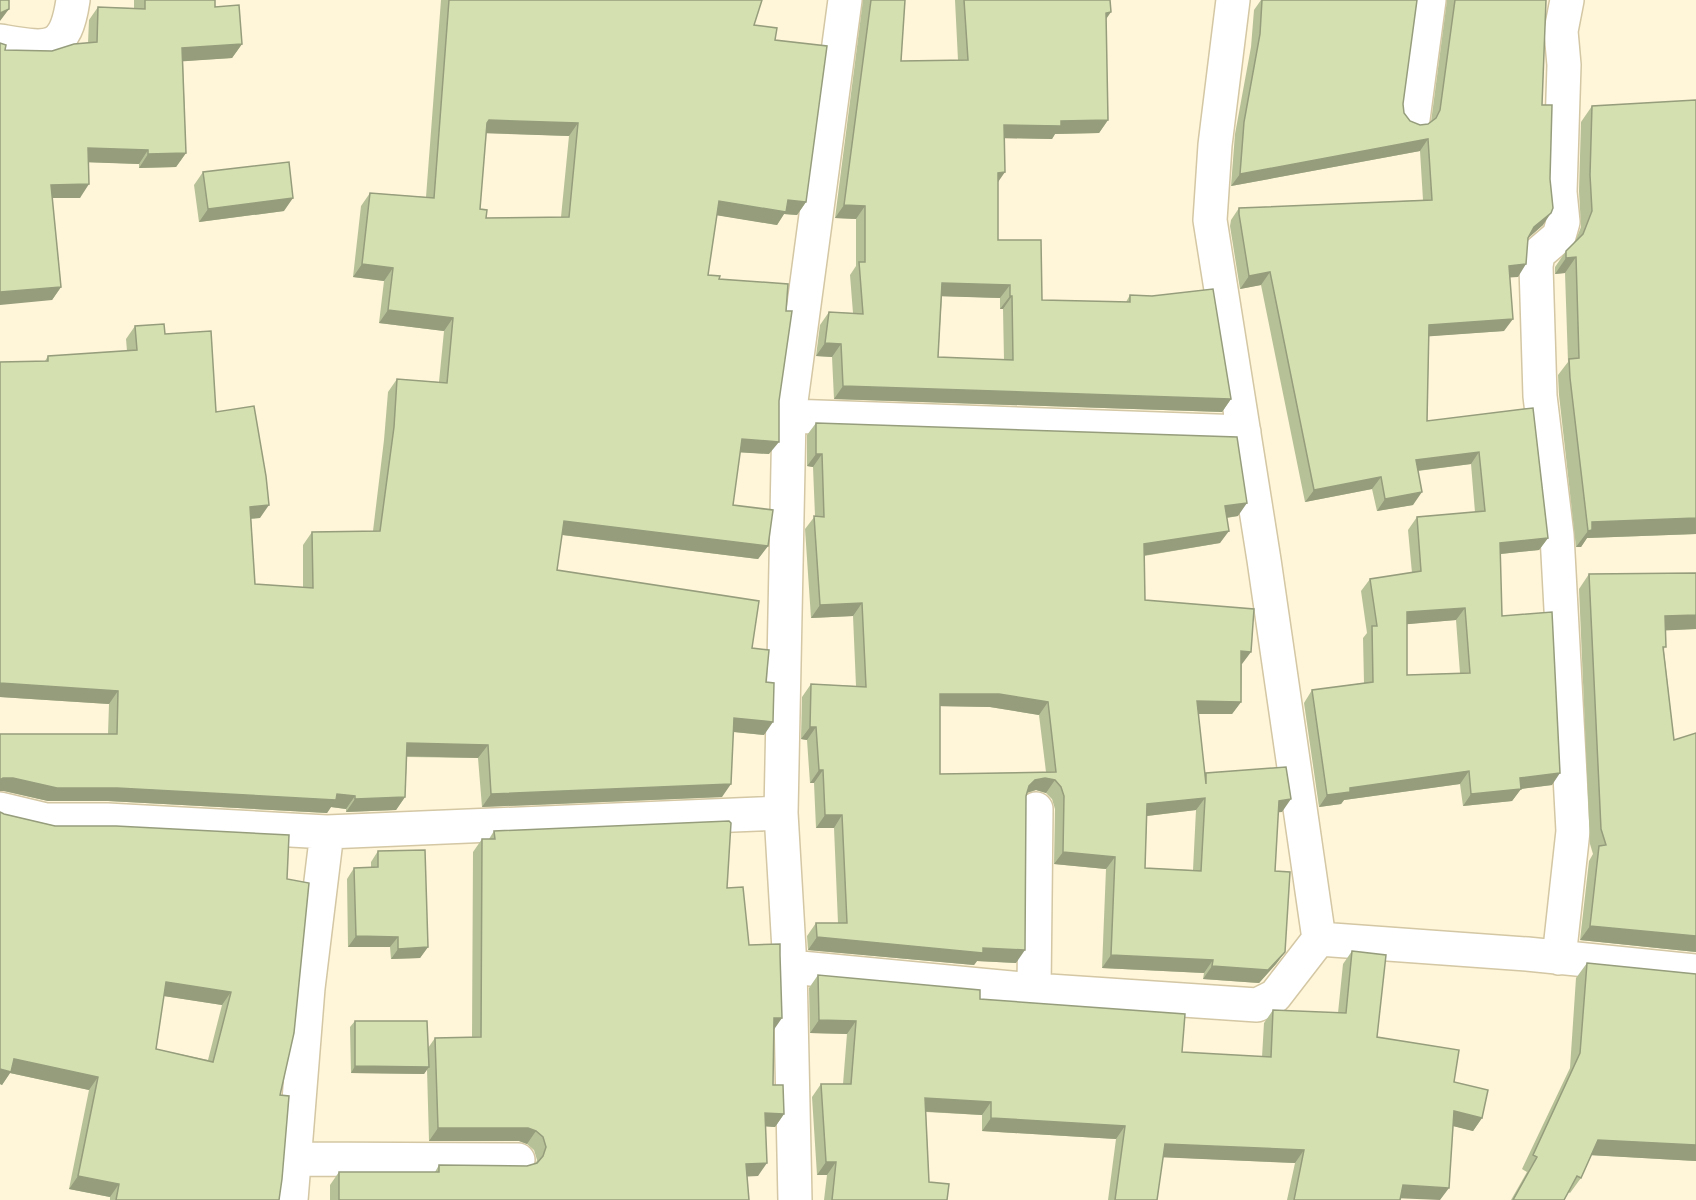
<svg xmlns="http://www.w3.org/2000/svg" width="1696" height="1200" font-family="Rubik,sans-serif">
	<style>
		.lines { fill: none; stroke-linecap: round; stroke-linejoin: round }
		.minor-casing { stroke: #d3c7a4; stroke-width: 36 }
		.minor { stroke: #fff; stroke-width: 33 }
		.wall { fill: #b7c198; fill-rule: evenodd }
		.shaded-wall { fill: #959d7c }
		.building { fill: #d5e0b1; stroke: #959d7c; stroke-width: 1.5; fill-rule: evenodd }
	</style>
	<rect width="100%" height="100%" fill="#fff5d8"/>
	<g class="lines">
		<defs>
			<path id="minor" d="M1233 0 1215 145 1210 220 1264 560 1319 939 1527 954 1696 971
				M0 41C48 49 65 54 73 0
				M1413 119 1429 0
				M789 416 1244 432
				M0 809 46 820H107L327 832 781 813
				M1559 958 1573 831 1557 535 1540 396 1536 266 1538 254 1559 236 1563 222 1560 192 1564 65 1561 31 1567 0
				M790 967 1034 990 1257 1005 1275 996 1319 939
				M1034 990 1036 809
				M293 1159 518 1160
				M291 1200 308 988 327 832
				M795 1200 790 967 781 813 789 416 845 0"/>
		</defs>
		<!-- minor casing -->
		<use href="#minor" class="minor-casing"/>
		<!-- minor -->
		<use href="#minor" class="minor"/>
	</g>
	<!-- wall -->
	<path class="wall" d="M134 0H215V7L242 44 232 58 183 61 186 153 176 167 139 168V164L89 162 80 198H52L61 287 52 300 5 50 52 51 88 43 89 20 98 7 134 8Z
		M441 0H762L754 25 775 40 806 202 797 215 784 214 777 225 717 215 708 275 719 279 769 454 740 452 733 505 768 546 758 559 562 535 557 570 752 648 766 682 764 735 733 732 722 797 482 807 478 758 407 757 405 797 396 810 346 812V809L331 807 327 813 108 801H48L4 791 108 734 109 704 0 697V362L45 361 48 356 127 351 126 339 135 326 165 334 216 412 260 518 251 519 255 584 303 587V545L312 532 373 531 384 440 388 392 397 379 439 382 444 331 379 323 384 281 353 277 361 206 370 193 426 197ZM486 133 569 136 561 217 486 218 480 209Z
		M863 0H905L901 61 958 60 955 0H1110L1106 20 1108 120 1099 133 1055 134 1052 139 1004 138 998 182V240L1042 300 1126 302 1130 295 1231 399 1222 412 834 399 832 357 816 356 820 325 829 312 853 313 850 275 856 266V219L835 218ZM942 296 1000 298V309H1003L1004 360 938 357Z
		M1261 0H1417L1403 104 1404 113 1410 121 1420 125 1428 124 1431 122 1447 0H1546L1542 105 1543 225 1528 238 1518 277H1510L1504 331 1429 336 1427 421 1533 408 1548 538 1539 550 1500 554 1502 616 1552 785 1521 789 1512 801 1463 806 1460 784 1344 800 1341 804 1319 807 1304 703 1312 690 1364 683 1363 638 1367 633 1361 591 1370 579 1412 573 1408 530 1417 517 1475 512 1471 464 1418 471 1413 505 1377 511 1372 489 1305 502 1261 285 1240 289 1230 226 1231 220 1239 208 1423 200 1420 151 1231 186 1235 134 1251 47 1254 10ZM1456 620 1460 673 1407 675V624Z
		M1696 100V534L1587 538 1581 547H1576L1559 395 1558 375 1568 362 1565 273 1555 274V267L1566 251 1575 242 1581 227 1579 191 1581 122 1592 106Z
		M203 172 284 211 199 222 194 185Z
		M816 423 1238 516 1227 518 1220 543 1144 556 1145 600 1242 664 1241 702 1232 714H1198L1205 775 1206 773 1282 812H1278L1275 871 1285 952 1276 964 1259 983 1203 979 1204 973 1102 968 1106 869 1054 864 1055 809 1052 799 1046 793 1036 790 1027 793 1026 796 1016 963 977 961 974 965 808 950 807 936 816 923H838L834 828H816L814 783H810L807 740 801 739 802 697 811 684 856 686 853 616 811 618 805 529 815 516 813 467 807 466V435ZM940 706 990 707 1039 715 1046 772 940 774ZM1196 810 1193 870 1145 868 1147 816Z
		M1696 573V629L1666 630 1664 651 1674 740 1696 952 1580 940 1589 861 1593 854 1590 844 1579 589 1589 574Z
		M0 812 4 814 287 879 280 1095 279 1200H110V1197L69 1189 89 1090 10 1073 2 1085 0 1084ZM164 996 222 1005 208 1060 156 1049Z
		M494 831 727 888 749 945 773 1030V1085L784 1114 775 1127 766 1126 758 1176H747L749 1200H330V1185L339 1172H435L439 1165 527 1166 536 1163 537 1160 534 1150 527 1144 519 1141H429L427 1069 424 1074 351 1073 350 1027 355 1021 428 1048 435 1038H472L473 852 482 839H489Z
		M378 851 428 947 420 958 391 959 390 947H348L347 879 354 868 371 867V862Z
		M1352 951 1377 1037 1454 1082 1482 1118 1473 1131 1453 1126 1400 1200H1287L1295 1163 1163 1157 1157 1200H1108L1116 1139 982 1131V1115L926 1112 929 1182 947 1200H824L827 1175H817L812 1097 821 1084H843L847 1034 810 1033 809 988 818 975 980 999 1182 1052 1262 1057 1264 1023 1273 1010 1338 1013 1343 964Z
		M1587 963 1696 974V1161L1591 1155 1581 1178 1570 1193 1568 1192 1564 1200H1511L1527 1172 1522 1169 1570 1068 1576 978Z"/>
	<!-- shaded-wall -->
	<path class="shaded-wall" d="M9 9 0 21V13Z
		M1111 12 1102 25 1106 13Z
		M242 44 232 58 173 62 182 48Z
		M489 120 578 123 569 136 480 133Z
		M1108 120 1099 133 1055 134 1052 139 995 138 1004 125 1061 121Z
		M1428 139 1420 151 1231 186 1240 174Z
		M88 148 148 150 139 164 79 162Z
		M186 153 176 167 139 168 148 154Z
		M1005 172 996 185 998 173Z
		M89 184 80 198H41L51 185Z
		M293 198 284 211 199 222 208 209Z
		M788 200 806 202 797 215 784 214 777 225 709 214 719 201Z
		M844 205 865 206 856 219 835 218Z
		M1551 213 1543 225 1526 240 1534 227Z
		M1576 257 1565 273 1555 274 1566 258Z
		M362 264 393 268 384 281 353 277Z
		M1526 264 1518 277 1501 278 1509 266Z
		M1270 272 1261 285 1240 289 1249 276Z
		M942 283 1010 285 1000 298 933 296Z
		M61 287 52 300 0 305V292Z
		M1010 296H1012L1003 309H1000Z
		M388 310 453 318 444 331 379 323Z
		M1513 319 1504 331 1420 337 1429 325Z
		M825 343 841 344 832 357 816 356Z
		M843 386 1231 399 1222 412 834 399Z
		M742 439 779 442 769 454 733 452Z
		M1479 452 1471 464 1407 472 1416 460Z
		M816 454H822L813 467 807 466Z
		M1381 477 1372 489 1305 502 1314 490Z
		M1422 492 1413 505 1377 511 1385 499Z
		M1247 503 1238 516 1216 519 1225 506Z
		M269 505 260 518 241 519 250 507Z
		M1696 518V534L1587 538 1581 547H1576L1588 531 1592 522Z
		M564 521 768 546 758 559 555 534Z
		M1229 531 1220 543 1135 557 1144 544Z
		M1548 538 1539 550 1491 555 1500 543Z
		M862 603 853 616 811 618 820 605Z
		M1465 608 1456 620 1398 625 1407 612Z
		M1696 615V629L1654 631 1665 616Z
		M1241 651 1251 652 1242 664H1232Z
		M0 683 118 691 109 704 0 697Z
		M940 694H999L1048 702 1039 715 990 707 931 706Z
		M1197 701 1241 702 1232 714H1188Z
		M734 718 773 722 764 735 725 731Z
		M810 727H816L807 740 801 739Z
		M407 743 488 745 478 758 398 756Z
		M819 770H823L814 783H810Z
		M1469 771 1460 784 1344 800 1341 804 1319 807 1327 795 1350 788Z
		M1560 773 1552 785 1521 789 1512 801 1463 806 1471 794 1520 778Z
		M3 778H13L117 788 337 794 355 796 346 809 331 807 327 813 108 801H48L4 791H0V780Z
		M1045 778 1055 780 1046 793 1036 790 1026 793 1029 786 1035 780Z
		M731 784 722 797 482 807 491 794Z
		M405 797 396 810 346 812 355 799Z
		M1205 798 1196 810 1138 817 1147 804Z
		M1291 799 1282 812 1270 813 1279 801Z
		M825 815H842L834 828H816Z
		M1063 852 1115 857 1106 869 1054 864Z
		M1590 926 1696 936V952L1580 940Z
		M356 936 398 937 390 947H348Z
		M817 937 983 948 1025 950 1016 963 977 961 974 965 808 950Z
		M428 947 420 958 391 959 398 949Z
		M1285 952 1276 964 1259 983 1203 979 1212 966Z
		M1111 955 1213 960 1204 973 1102 968Z
		M166 982 231 992 222 1005 157 995Z
		M774 1018H782L773 1031Z
		M819 1020 856 1021 847 1034 810 1033Z
		M14 1059 98 1077 89 1090 10 1073 2 1085 0 1084V1069Z
		M355 1066 429 1067 424 1074 351 1073Z
		M925 1098 991 1102 982 1115 916 1111Z
		M1454 1111 1482 1118 1473 1131 1445 1124Z
		M765 1113 784 1114 775 1127 756 1126Z
		M991 1118 1125 1126 1116 1139 982 1131Z
		M438 1128H528L536 1131 527 1144 519 1141H429Z
		M1598 1140 1696 1145V1161L1588 1155Z
		M1165 1144 1304 1150 1295 1163 1156 1157Z
		M826 1162H836L827 1175H817Z
		M767 1163 758 1176 737 1177 746 1164Z
		M78 1176 119 1184 110 1197 69 1189Z
		M1403 1185 1449 1188 1440 1200 1394 1198Z"/>
	<!-- building -->
	<path class="building" d="M0 0H9V9L0 13Z
		M145 0H215V7L239 5 242 44 182 48 186 153 148 154V150L88 148 89 184 51 185 61 287 0 292V43L6 45 5 50 52 51 74 44 97 42 98 7 145 9Z
		M449 0H762L754 25 777 28 775 40 827 46 806 202 788 200 786 212 719 201 708 275 720 276 719 279 788 284 786 311H792L779 401V442L742 439 733 505 773 510 768 546 564 521 557 570 759 601 752 648 769 650 766 682 774 683 773 722 734 718 731 784 491 794 488 745 407 743 405 797 355 799V796L337 794 336 800 117 788H57L13 778H3L0 780V734H117L118 691 0 683V362L48 361V356L137 350 135 326 164 324 165 334 211 331 216 412 254 406 266 476 269 505 250 507 255 584 313 588 312 532 380 531 394 427 397 379 447 383 453 318 388 310 393 268 362 264 370 193 434 198ZM489 120 578 123 569 217 486 218 487 210 480 209 487 123Z
		M871 0H905L901 61 968 60 964 0H1110L1111 12 1106 13 1108 120 1061 121V126L1004 125 1005 172 998 173V240H1041L1042 300 1130 302V295L1152 296 1213 289 1231 399 843 386 841 344 825 343 829 312 863 314 859 262H865V206L844 205ZM942 283 1010 285V296H1012L1013 360 938 357Z
		M1262 0H1417L1403 104 1404 113 1410 121 1420 125 1428 124 1436 118 1440 110 1455 0H1546L1542 105H1552L1550 179 1553 208 1551 213 1534 227 1528 238 1526 264 1509 266 1513 319 1429 325 1427 421 1533 408 1548 538 1500 543 1502 616 1552 612 1560 773 1520 778 1521 789 1471 794 1469 771 1350 788V792L1327 795 1312 690 1373 682 1372 626H1377L1370 579 1421 571 1417 517 1485 511 1479 452 1416 460 1422 492 1385 499 1381 477 1314 490 1270 272 1249 276 1239 214V208L1432 200 1428 139 1240 174 1244 122 1260 34ZM1465 608 1470 673 1407 675V612Z
		M1696 100V518L1592 522V530L1588 531 1570 378 1569 359 1579 358 1576 257 1566 258V251L1583 234 1592 211 1590 175 1592 106Z
		M289 162 293 198 208 209 203 172Z
		M816 423 1237 437 1247 503 1225 506 1229 531 1144 544 1145 600 1254 609 1251 652 1241 651V702L1197 701 1206 784V773L1286 767 1291 799 1279 801 1275 871 1290 872 1285 952 1268 970 1212 966 1213 960 1111 955 1115 857 1063 852 1064 796 1061 787 1055 780 1045 778 1035 780 1029 786 1026 796 1025 950 983 948V953L817 937 816 923H847L842 815H825L823 770H819L816 727H810L811 684 866 687 862 603 820 605 814 516 824 517 822 454H816ZM940 694H999L1048 702 1056 772 940 774ZM1205 798 1201 871 1145 868 1147 804Z
		M1696 573V615L1665 616 1666 647H1663L1674 740 1696 733V936L1590 926 1599 846 1606 845 1601 829 1589 574Z
		M0 812 4 814 55 826H116L289 835 287 879 309 883 294 1033 280 1095 289 1096 282 1179 279 1200H116L119 1184 78 1176 98 1077 14 1059 11 1072 0 1069ZM166 982 231 992 213 1062 156 1049Z
		M729 821 731 823 727 888 743 887 749 945 780 944V955L782 1018H774L773 1085H783L784 1114 765 1113 767 1163 746 1164 749 1200H339V1172H439V1165L527 1166 537 1163 543 1156 546 1147 543 1137 536 1131 528 1128H438L435 1038 481 1037 482 839H495L494 831Z
		M425 850 428 947 398 949V937L356 936 354 868 378 867V851Z
		M1352 951 1386 955 1377 1037 1459 1050 1454 1082 1488 1090 1482 1118 1454 1111 1449 1188 1403 1185 1400 1200H1294L1304 1150 1165 1144 1157 1200H1115L1125 1126 991 1118V1102L925 1098 929 1182 949 1184 947 1200H832L836 1162H826L821 1084H851L856 1021 819 1020 818 975 980 990V999L1185 1014 1182 1052 1271 1057 1273 1010 1346 1013Z
		M1587 963 1696 974V1145L1598 1140 1581 1178 1577 1176 1564 1200H1513L1537 1157 1533 1155 1580 1053Z
		M355 1021H427L429 1067 355 1066Z"/>
</svg>
